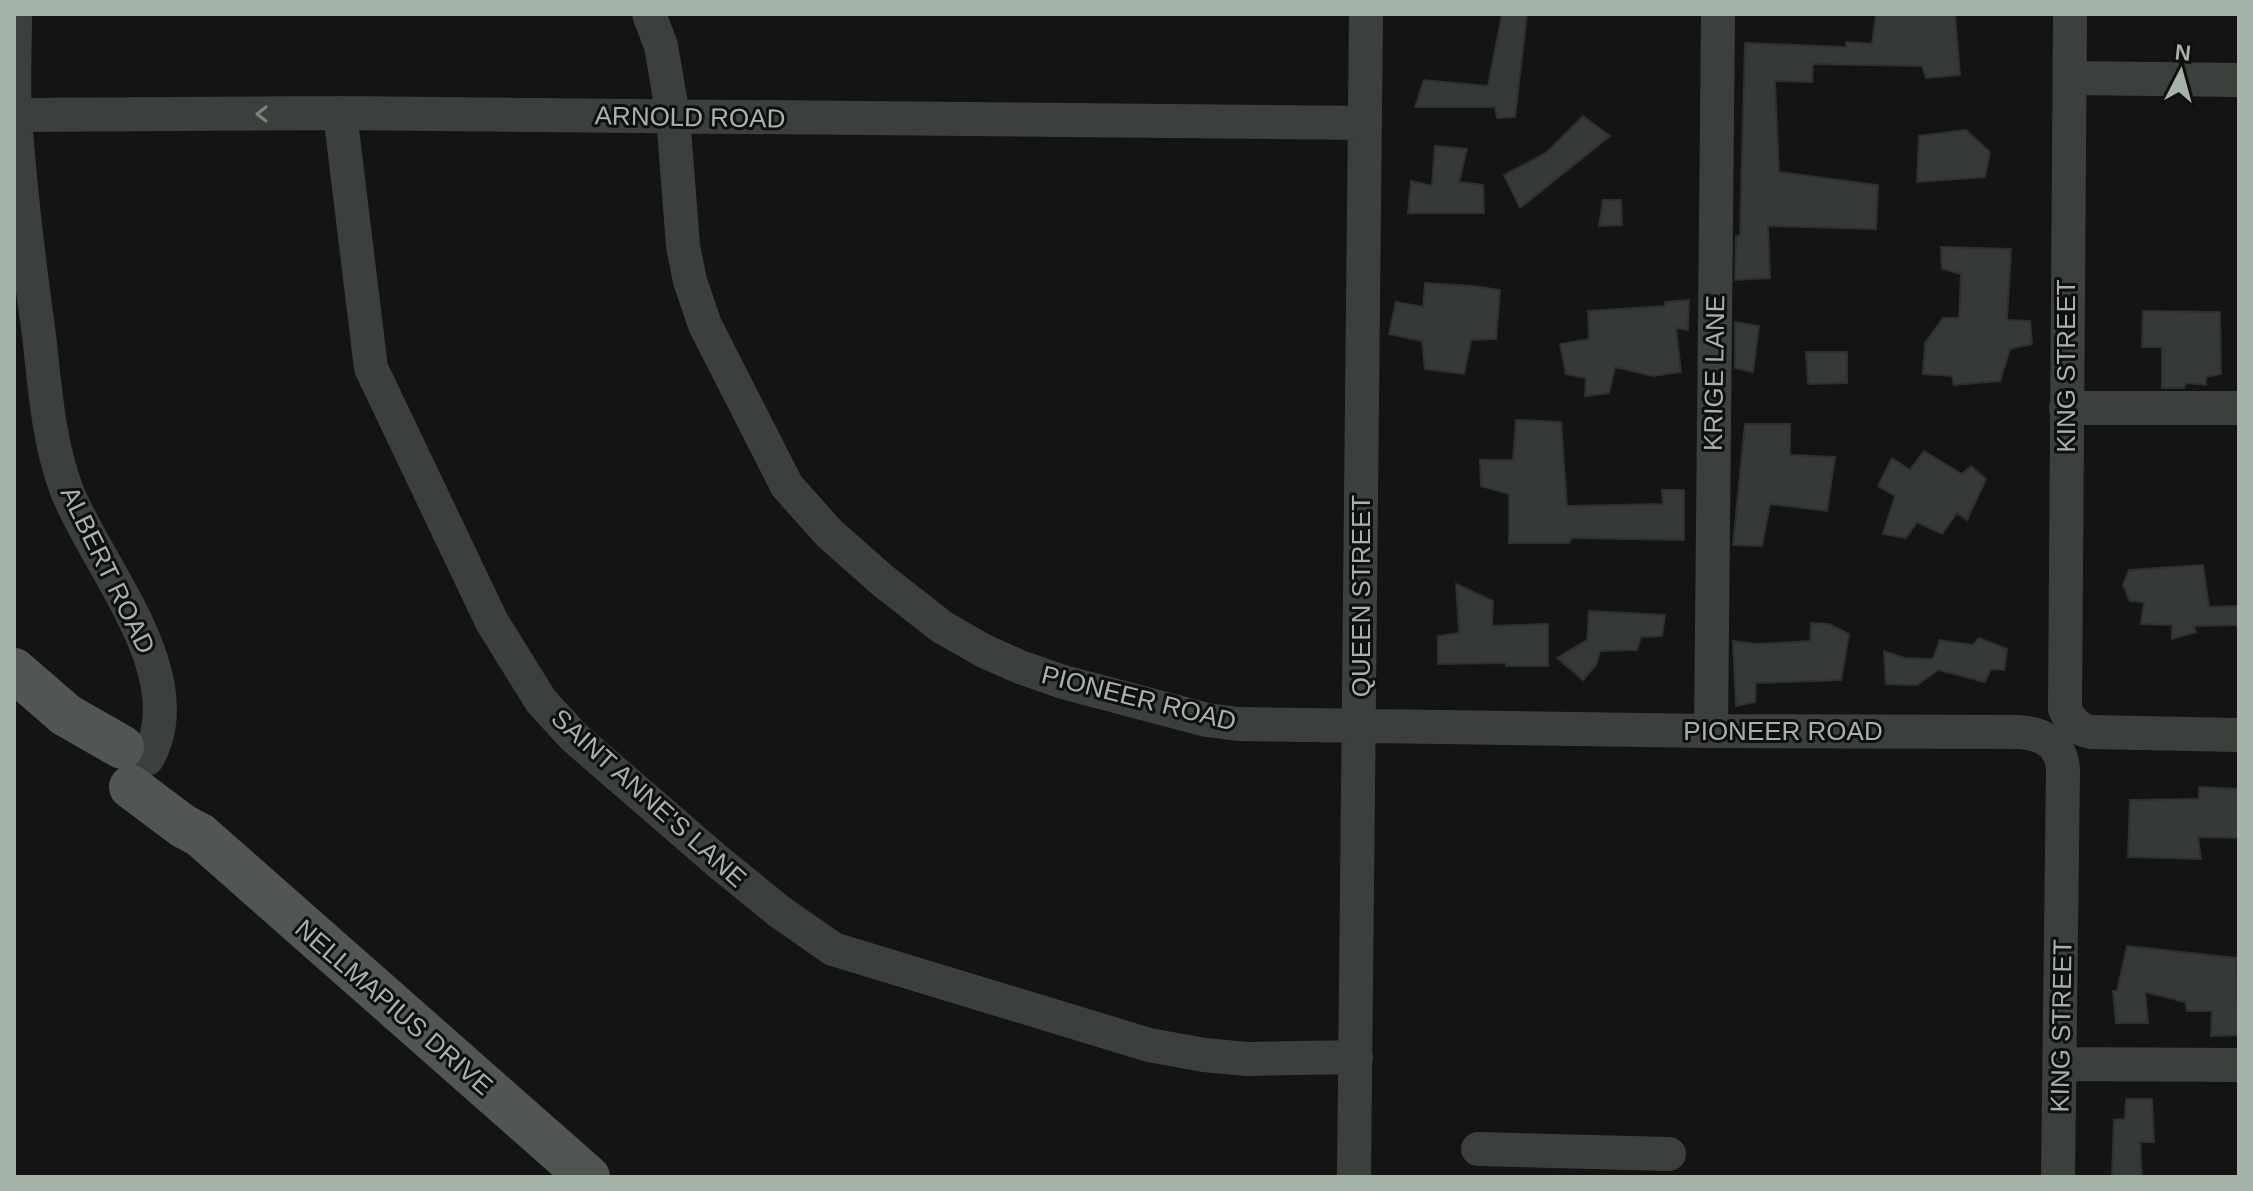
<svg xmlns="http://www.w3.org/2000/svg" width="2253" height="1191" font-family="Helvetica,sans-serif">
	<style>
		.building { fill: #353937; stroke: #2d302f; stroke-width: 2 }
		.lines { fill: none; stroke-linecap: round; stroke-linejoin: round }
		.minor { stroke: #3b403d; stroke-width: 34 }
		.major { stroke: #505753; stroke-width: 44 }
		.oneway { stroke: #7b857e }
		.labels { text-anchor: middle; stroke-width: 6; stroke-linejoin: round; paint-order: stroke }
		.street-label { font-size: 26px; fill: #a5b3a9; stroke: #0e0f0e }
	</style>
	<rect width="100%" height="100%" fill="#131413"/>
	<!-- building -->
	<path class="building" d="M1502 14H1527L1515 117 1497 118 1495 107H1415L1424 80 1488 86Z
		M1876 14H1955L1960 75 1926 78 1922 66 1813 64 1812 82 1775 81 1779 172 1878 185 1876 229 1768 226 1770 278 1735 280 1736 236H1740L1745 43 1846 47V42L1872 44Z
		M1583 116 1610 136 1520 208 1504 175 1546 153Z
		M1966 130 1990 152 1985 177 1917 182 1919 136Z
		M1435 146 1467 149 1459 182 1483 185 1484 213H1408L1411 181 1432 186Z
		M1603 200H1621L1622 225 1599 226Z
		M1941 247 2011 249 2007 320 2030 321 2032 344 2010 349 2000 381 1954 385 1952 376 1923 374 1925 343 1943 318H1959L1961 274 1942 269Z
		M1425 283 1473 286 1500 290 1496 339 1471 340 1464 374 1425 369 1422 341 1389 334 1396 302 1423 307Z
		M1689 300 1688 330 1676 328 1681 372 1653 376 1615 367 1609 393 1585 396 1586 378 1566 374 1560 344 1589 339 1588 311 1665 306V302Z
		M2143 311 2220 312 2221 374 2206 377V385L2186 383 2184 388H2162V347H2142Z
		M1735 322 1759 326 1753 372 1735 368Z
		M1806 352H1847V383L1808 384Z
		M1516 420 1561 422 1567 506 1663 504 1662 490H1684V540L1572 538 1569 543H1509V494L1481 486 1480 460H1513Z
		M1745 424H1790V455L1835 457 1827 511 1770 504 1762 546 1733 545Z
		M1924 451 1962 474 1971 466 1986 479 1967 520 1957 513 1942 534 1917 522 1906 538 1883 534 1895 496 1878 486 1892 458 1910 470Z
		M2203 565 2209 607 2238 606V625L2194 626 2196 632 2172 639V625L2141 624 2144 602 2130 601 2123 585 2129 570Z
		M1456 584 1493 601 1492 626 1548 624V666H1506V663L1438 664V636L1459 633Z
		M1589 611 1665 615 1662 636 1641 637 1637 650 1600 651 1596 665 1583 680 1557 658 1587 640Z
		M1811 623 1829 624 1849 634 1841 680 1756 683 1755 702 1736 706 1733 641 1757 644 1810 641Z
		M1979 638 2007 649 2004 670 1991 669 1985 682 1938 670 1917 685 1886 684 1884 651 1905 658 1933 659 1940 640 1973 645Z
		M2199 787 2239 789V838L2198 837 2201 859 2128 857 2130 800 2199 799Z
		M2127 946 2236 958 2239 1035 2211 1036 2212 1011H2187L2185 1002 2145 992 2148 1023H2116L2113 991H2117Z
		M2126 1099H2152L2154 1142H2140L2142 1177H2112L2114 1120 2125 1119Z"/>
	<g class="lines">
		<!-- minor -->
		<path class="minor" d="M15 14C15 48 13 83 15 117 20 190 29 263 39 335 45 387 48 441 67 491 97 567 195 677 147 759
			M649 14 661 46 673 116 683 246 690 281 705 325 787 486 829 533 882 580 942 627 984 651 1020 667 1063 682 1207 720 1238 724 1711 731 2017 732C2041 733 2061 742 2063 769L2058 1177
			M2070 14 2065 709C2070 721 2078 730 2091 732L2239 735
			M2070 78 2239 80
			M340 113 371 368 492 622 541 701 574 737 716 860 780 912 833 949 1149 1045 1204 1055 1247 1059 1356 1057
			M15 115 340 113 1365 123
			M2066 408H2239
			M1711 731 1718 14
			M2061 1064 2239 1065
			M1478 1149 1669 1154
			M1354 1177 1366 14"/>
		<!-- major -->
		<path class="major" d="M14 670 66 715 122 747
			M131 787 183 826 200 835 588 1177"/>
	</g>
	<!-- one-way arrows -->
	<defs><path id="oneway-chevron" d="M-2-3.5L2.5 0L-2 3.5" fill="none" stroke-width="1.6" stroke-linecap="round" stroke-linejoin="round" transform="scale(2)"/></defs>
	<use class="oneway" href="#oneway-chevron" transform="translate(262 114) rotate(180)"/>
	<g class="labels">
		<!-- street labels -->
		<g class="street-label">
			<text transform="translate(690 117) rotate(1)" y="9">ARNOLD ROAD</text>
			<text transform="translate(2066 366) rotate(-90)" y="9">KING STREET</text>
			<text transform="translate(1714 373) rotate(-89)" y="9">KRIGE LANE</text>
			<text transform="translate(108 570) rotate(64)" y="9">ALBERT ROAD</text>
			<text transform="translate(1361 596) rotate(-90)" y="9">QUEEN STREET</text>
			<text transform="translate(1139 698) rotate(14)" y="9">PIONEER ROAD</text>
			<text x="1783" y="740">PIONEER ROAD</text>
			<text transform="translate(649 798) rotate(42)" y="9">SAINT ANNE'S LANE</text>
			<text transform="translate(394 1007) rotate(41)" y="9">NELLMAPIUS DRIVE</text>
			<text transform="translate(2061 1026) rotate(-89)" y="9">KING STREET</text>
		</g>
	</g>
	<!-- border -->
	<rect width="2253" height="1191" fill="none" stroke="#a5b3a9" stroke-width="32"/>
	<!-- north arrow -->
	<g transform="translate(2181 72) rotate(6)" stroke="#0e0f0e" stroke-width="6" paint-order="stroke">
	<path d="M0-6L14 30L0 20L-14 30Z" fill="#a5b3a9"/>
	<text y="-12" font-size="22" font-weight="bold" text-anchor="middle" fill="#a5b3a9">N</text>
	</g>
</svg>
